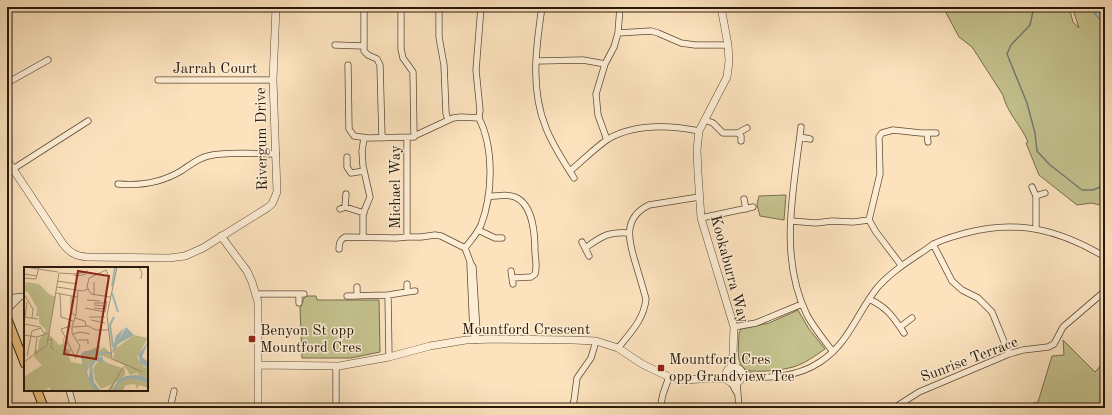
<svg xmlns="http://www.w3.org/2000/svg" width="1112" height="415" font-family="'Old Standard TT',serif">
	<style>
		.green { fill: #c4c28e; stroke: #766e4c }
		.water { fill: #a3bcbc; stroke: #727b74 }
		.lines { fill: none; stroke-linecap: round; stroke-linejoin: round }
		.stream { stroke: #727b74; stroke-width: 1.5 }
		.minor-casing { stroke: #5d4c36; stroke-width: 7 }
		.tertiary-casing { stroke: #5d4c36; stroke-width: 8 }
		.primary-casing { stroke: #281909; stroke-width: 10 }
		.minor { stroke: #fdedd5; stroke-width: 5.5 }
		.tertiary { stroke: #fdedd5; stroke-width: 7 }
		.primary { stroke: #eec27f; stroke-width: 8 }
		.poi-dot { fill: #8f2418; stroke: #fdedd5; stroke-width: 1.5 }
		.labels { text-anchor: middle; stroke-width: 3; stroke-linejoin: round; paint-order: stroke }
		.street-label { font-size: 15px; fill: #281909; stroke: #fdedd5 }
		.poi-label { font-size: 15px; fill: #281909; stroke: #fdedd5; text-anchor: start }
		.inset-river { fill: none; stroke: #a3bcbc; stroke-width: 2 }
		.inset-road { fill: none; stroke: #a79276; stroke-width: 1 }
		.view { fill: #8f2418; fill-opacity: 0.15; stroke: #8f2418; stroke-width: 2 }
		.inset-edge { fill: none; stroke: #281909; stroke-width: 2 }
	</style>
	<rect width="100%" height="100%" fill="#fce3be"/>
	<filter id="stains"><feTurbulence type="fractalNoise" baseFrequency=".005" numOctaves="4"/><feColorMatrix values="0 0 0 0 .2 0 0 0 0 .09 0 0 0 0 .02 0 0 0 .5 -.17"/></filter>
	<radialGradient id="worn" r=".72"><stop offset=".6" stop-color="#630" stop-opacity="0"/><stop offset="1" stop-color="#630" stop-opacity=".3"/></radialGradient>
	<!-- green -->
	<path class="green" d="M943 7H1069L1073 22 1079 28 1072 7H1094L1105 22V206L1091 203 1077 205 1039 175 1026 143 1028 142C1021 125 1007 113 1003 95L972 47 959 37Z
		M786 195 784 220 760 216 757 205 759 196Z
		M305 296H316L317 300H379L380 352 351 358H302L300 308Z
		M798 310 809 329 825 349C815 356 804 364 793 367 783 370 756 373 747 370 744 369 741 365 740 363 737 357 739 340 739 333L741 329 769 323Z
		M1063 340 1095 372 1105 361V408H1032L1031 404 1038 402 1052 356 1064 355Z"/>
	<!-- water -->
	<path class="water" d="M1089 7H1105V26L1090 8Z"/>
	<g class="lines">
		<!-- stream -->
		<path class="stream" d="M1034 7 1030 25 1011 45 1007 54 1027 103 1035 133 1037 151 1049 164 1082 190H1093L1105 185"/>
		<defs>
			<path id="minor" d="M111 7H133
				M364 7V51L368 55 377 59 380 65 382 138
				M401 7V49L403 58 413 72 414 137
				M439 7V37L444 65 446 113 448 120
				M542 7C536 47 530 89 546 128 553 146 564 162 574 178
				M334 8H364
				M618 33 651 31 658 33 681 43 695 45H728
				M335 45 363 46
				M536 61 583 60 605 64
				M348 65 349 129 354 136 368 138 412 137 453 118 461 117 479 118
				M158 80H273
				M7 83 48 60
				M479 118 480 110 476 70 481 7
				M705 120 713 123 723 133H738L741 136V141
				M801 127C794 189 778 256 807 315 814 328 824 340 833 352
				M738 133 747 128
				M927 133 928 142
				M800 137 810 139
				M607 140 598 115 596 94 605 64 614 47 618 33 620 7
				M347 157V167L351 173 364 171
				M13 169 88 121
				M570 171C582 161 595 148 608 139 636 123 669 125 699 131
				M118 184C141 186 161 183 181 171 189 166 198 158 208 156 227 151 256 154 276 154
				M1032 187 1036 196V228
				M488 196C497 197 506 193 515 197 534 205 535 236 535 253 536 260 537 268 535 274L531 277 512 278
				M1036 196 1045 193
				M744 199 746 209
				M345 207 364 213
				M340 209 345 207 346 194
				M701 218 753 207
				M791 221 816 223 832 221 853 222 869 220
				M478 230 495 238H502
				M363 237V214L370 197 363 166 362 151 364 138
				M407 237V138
				M582 242 589 256
				M933 244 952 281 962 290 978 298 992 312 1009 354
				M465 248C471 240 477 234 481 225 493 194 494 148 479 118
				M585 248C601 237 608 231 629 233
				M339 249C339 243 340 240 345 237L396 238 407 237H421L435 235 441 236 465 248 471 264 473 267 477 332 475 340
				M470 264 473 333 475 339
				M901 265 876 232 869 220 880 174 879 137 882 133 893 130 921 133H936
				M511 271 513 284
				M357 287V296
				M407 292V284
				M256 294H304
				M388 295 389 357
				M347 296 388 295 407 292 415 291
				M7 298 25 296
				M869 299C888 308 893 317 904 333
				M299 303V294
				M7 310 20 297
				M734 327 756 323 802 304
				M900 327 912 318
				M618 348C631 332 644 319 646 299 643 288 640 278 637 268 630 245 620 219 649 205L699 197
				M336 366V408
				M741 372 752 376
				M741 377C769 378 796 378 820 362 849 343 857 313 877 288 889 274 904 264 919 254 924 251 928 248 932 245 942 239 955 236 966 233 1018 219 1060 230 1105 257
				M731 382 737 393
				M737 382 739 408
				M69 390 74 408
				M29 407 30 408
				M170 408 174 391
				M571 408 574 401 577 378 591 358 596 341
				M660 408 663 394 669 377
				M894 408 919 392 1009 354 1023 350 1048 347 1054 344 1063 327 1105 291"/>
			<path id="tertiary" d="M721 7 728 45 729 61 727 77 699 131 697 150 698 173 701 218 734 327 733 354 731 367
				M7 160 63 244C70 253 76 256 87 257L169 258 185 256 203 248 267 208 272 204 277 192 273 80 276 7
				M221 236 247 271 252 282 258 302V408
				M259 365 339 366 389 357 430 346 466 340 494 339 573 340 596 341 618 348 642 364 669 377 686 380 714 378 727 379
				M726 375a8 8 0 1 1 16 0a8 8 0 1 1-16 0Z"/>
			<path id="primary" d="M7 318 25 364
				M37 390 44 408"/>
		</defs>
		<!-- minor casing -->
		<use href="#minor" class="minor-casing"/>
		<!-- tertiary casing -->
		<use href="#tertiary" class="tertiary-casing"/>
		<!-- primary casing -->
		<use href="#primary" class="primary-casing"/>
		<!-- minor -->
		<use href="#minor" class="minor"/>
		<!-- tertiary -->
		<use href="#tertiary" class="tertiary"/>
		<!-- primary -->
		<use href="#primary" class="primary"/>
	</g>
	<!-- markers -->
	<g class="poi-dot">
		<rect x="248" y="335" width="8" height="8" rx="2"/>
		<rect x="657" y="364" width="8" height="8" rx="2"/>
	</g>
	<g class="labels">
		<!-- street labels -->
		<g class="street-label">
			<text x="215" y="73">Jarrah Court</text>
			<text transform="translate(261 139) rotate(-91)" y="5">Rivergum Drive</text>
			<text transform="translate(395 187) rotate(-90)" y="5">Michael Way</text>
			<text transform="translate(730 269) rotate(75)" y="5">Kookaburra Way</text>
			<text x="526" y="334">Mountford Crescent</text>
			<text transform="translate(969 359) rotate(-21)" y="5">Sunrise Terrace</text>
		</g>
		<!-- poi labels -->
		<g class="poi-label">
			<text x="260" y="335">Benyon St opp<tspan x="260" dy="17">Mountford Cres</tspan></text>
			<text x="669" y="364">Mountford Cres<tspan x="669" dy="17">opp Grandview Tce</tspan></text>
		</g>
	</g>
	<!-- overview -->
	<g transform="translate(24 267)">
		<rect width="124" height="124" fill="#fce3be"/>
		<path d="M2 15 15 17 25 27 32 30 25 67 35 78 39 77V69L42 81 47 84 44 87 47 95 58 97 57 87 78 78 74 84 80 80 86 86 88 93 79 89 72 90 62 106 70 124H26V120L20 124H0V110L18 98 10 90 11 83H14L15 73 22 63 15 56V49H12L13 41 4 25 0 24ZM110 68 124 71 113 90 120 100 124 101V111L115 110 113 106 106 108 100 98 89 93 91 82ZM75 93 101 102V108L91 116 88 124H83L88 117 77 122 71 113 69 101ZM103 112 124 115V121L115 118 113 122 111 117 102 118 98 124H92L95 117Z" fill="#c4c28e"/>
		<path d="M100 61 94 74 102 60 110 68 94 77 90 85 88 86 92 69ZM124 75 118 90 124 95V101L117 97 114 88ZM73 90H79V93L82 95 72 94 68 100 70 115 77 124H70L63 110 59 98 60 93 65 112 66 97ZM112 108 124 111V115L103 112 95 117 92 124H88L95 112 102 109Z" fill="#a3bcbc"/>
		<path class="inset-river" d="M88 19 91 0M88 26 94 45M89 80 86 58 90 50M59 93 58 88 61 85 87 86"/>
		<path class="inset-road" d="M1 0 34 5M93 0 83 48 88 92 119 105M115 0 118 6 117 12M35 6 52 7 64 4M0 7 13 9M50 8 53 9 62 7M0 11 12 12 15 0M33 14 53 17M70 15V28M33 20 59 24 64 22M32 26 53 30M0 27 9 42 8 51M36 27 37 50 49 54M47 29V45L52 49M81 29 85 10 82 3 65 11 63 20 67 27 86 30M63 33 76 34M70 36H83M70 38 82 39M61 41 81 45 83 34M70 41 82 42M0 50 14 52M65 50H81M1 51 3 35M51 51 61 54 62 59M67 53 81 56M0 57 16 60 20 66M47 59 37 62 51 90M48 59 52 48 54 24M48 60 64 59 72 63H85M48 60V66L56 79 51 92M49 67 56 65 66 67M0 68 13 70 25 66M24 73 28 72 27 80 30 83M54 73H64V77M11 87 13 70M3 89 8 64 17 61M0 95 23 78 35 6M85 124 100 99"/>
		<path class="view" d="M54 4 85 9 72 92 40 87Z"/>
		<rect width="124" height="124" class="inset-edge"/>
	</g>
	<!-- margin -->
	<rect width="1112" height="415" fill="none" stroke="#fce3be" stroke-width="24"/>
	<rect x="8" y="8" width="1096" height="399" fill="none" stroke="#281909" stroke-width="2"/>
	<rect x="12" y="12" width="1088" height="391" fill="none" stroke="#281909"/>
	<rect width="100%" height="100%" filter="url(#stains)"/>
	<rect width="100%" height="100%" fill="url(#worn)"/>
</svg>
